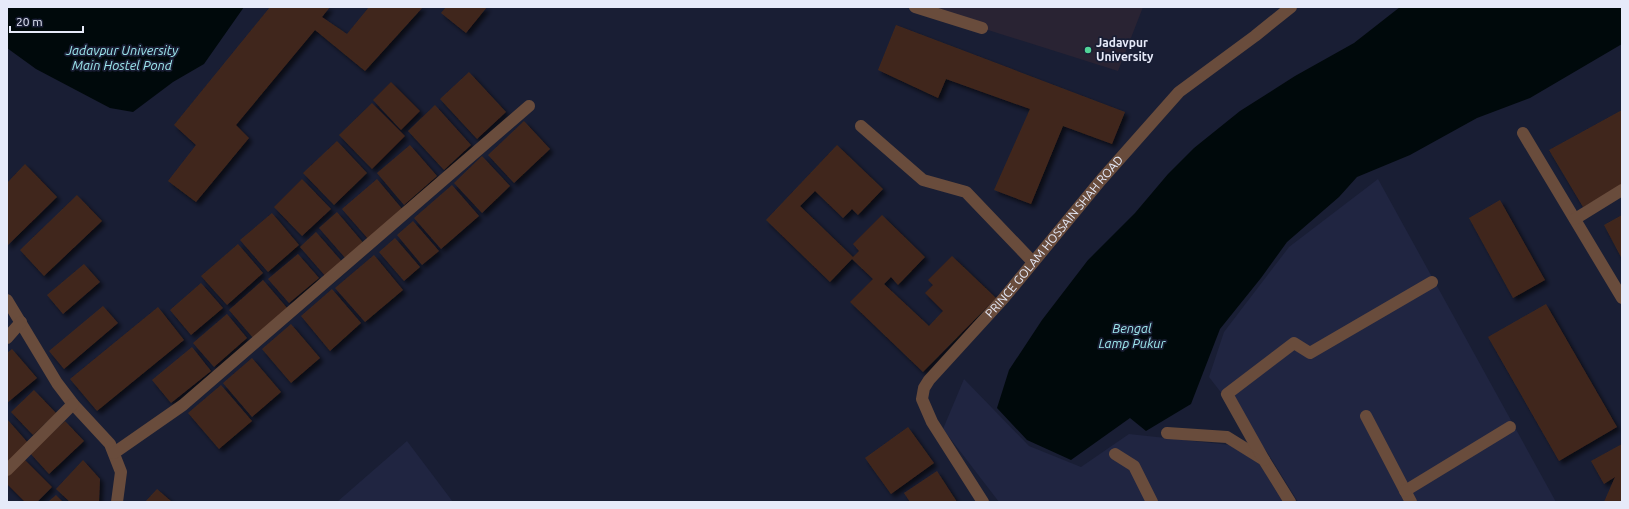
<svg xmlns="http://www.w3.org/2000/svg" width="1629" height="509" font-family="Ubuntu,sans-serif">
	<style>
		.built { fill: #202541 }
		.education { fill: #292333 }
		.water { fill: #00090b }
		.building { fill: #41271c; filter: url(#shadow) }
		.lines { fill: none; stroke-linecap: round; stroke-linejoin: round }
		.minor { stroke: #694c3c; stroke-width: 12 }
		.poi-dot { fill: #51d397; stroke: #191e34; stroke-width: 1.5 }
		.labels { text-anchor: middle; stroke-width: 3.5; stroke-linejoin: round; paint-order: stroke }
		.poi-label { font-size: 12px; font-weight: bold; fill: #e6eaf9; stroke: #191e34; text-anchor: start }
		.street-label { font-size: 12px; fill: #e6eaf9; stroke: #191e34 }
		.water-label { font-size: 13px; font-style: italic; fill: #9de7ed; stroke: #191e34 }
	</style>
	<defs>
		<filter id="shadow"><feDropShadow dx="3.5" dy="3.5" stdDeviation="2" flood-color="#0009"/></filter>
	</defs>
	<rect width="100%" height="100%" fill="#191e34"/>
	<!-- built -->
	<path class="built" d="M1378 179 1556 502H1298L1267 452 1209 377 1224 332 1289 247Z
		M964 379 1029 446 1081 467 1129 434 1230 445 1259 463 1283 502H999L943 429Z
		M407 441 453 502H337Z"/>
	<!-- education -->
	<path class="education" d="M915 7H1143L1118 71Z"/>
	<!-- water -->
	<path class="water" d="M7 7H244L204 64 173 82 133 112 110 108 36 69 7 48Z
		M1400 7H1622V44L1530 98 1477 118 1410 155 1357 177 1339 197 1287 242 1261 278 1220 329 1191 404 1146 431 1130 418 1071 460 1027 440 997 408 1009 370 1042 320 1088 260 1135 213 1168 174 1194 148 1240 111 1295 76 1354 43Z"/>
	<!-- building -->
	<path class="building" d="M270 7H330L322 17 347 34 369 7H423L365 71 315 30 236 125 249 138 196 202 168 181 196 145 174 125Z
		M446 7H487L466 33 441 13Z
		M896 25 1125 112 1112 144 1063 126 1031 204 994 190 1030 109 946 79 938 98 878 70Z
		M469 72 506 112 477 139 440 99Z
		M391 82 420 111 401 130 373 100Z
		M372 103 405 136 372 169 339 135Z
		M435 105 471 145 444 170 408 131Z
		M1622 110V185L1583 207 1549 150Z
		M524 121 550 149 514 183 488 155Z
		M337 141 367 173 334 205 303 173Z
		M410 145 437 176 404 205 377 173Z
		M837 145 883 189 858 215 852 209 843 218 815 191 800 206 853 257 859 251 853 244 882 215 925 257 898 285 891 277 884 284 929 326 943 311 925 293 933 285 928 280 952 256 996 298 923 372 850 302 873 279 852 259 830 282 766 220Z
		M482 156 510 186 482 213 454 183Z
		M25 164 57 197 7 246V183Z
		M302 179 331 209 302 236 274 207Z
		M377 179 403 210 369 240 342 209Z
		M452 185 479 216 441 249 414 218Z
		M77 195 102 221 44 276 20 250Z
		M1500 200 1545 280 1513 298 1469 218Z
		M337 212 365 245 347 260 319 228Z
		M272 213 299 245 268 272 240 240Z
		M1622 215V259L1604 225Z
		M413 221 439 251 422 265 397 235Z
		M316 232 344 264 327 278 300 247Z
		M395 238 420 267 404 281 379 252Z
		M238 244 263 273 227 305 201 276Z
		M298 254 319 278 289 303 268 279Z
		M374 255 403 290 365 322 335 288Z
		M84 264 100 282 63 314 47 295Z
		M263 280 288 309 254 339 229 310Z
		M201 283 223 308 191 335 170 310Z
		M332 289 361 323 330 351 301 316Z
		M1546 304 1617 427 1559 461 1488 337Z
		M103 306 118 323 64 369 49 351Z
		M158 307 184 340 97 411 70 379Z
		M227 314 247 338 214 367 193 343Z
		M291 324 320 358 291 383 262 349Z
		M192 347 211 371 171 403 152 380Z
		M12 349 37 378 7 403V353Z
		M252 358 281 392 252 417 223 383Z
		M221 385 252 421 219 449 188 413Z
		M34 390 56 413 33 435 11 412Z
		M7 419 29 444 7 462Z
		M65 421 84 441 49 474 30 453Z
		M908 427 934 463 891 494 865 458Z
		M1622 444V502H1604L1615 477 1604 484 1591 461Z
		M23 458 52 487 37 502H25L7 484V474Z
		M83 460 100 479 99 502H70L56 489Z
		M937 471 957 502H910L904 493Z
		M157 489 172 502H145Z
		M56 495 63 502H48Z"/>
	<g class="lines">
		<!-- minor -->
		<g class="minor">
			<path d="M915 7 982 28"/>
			<path d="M861 126 923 180 966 192 1032 261"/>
			<path d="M1523 133 1622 298"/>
			<path d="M1575 219 1622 190"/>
			<path d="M7 300 57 383 73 404 110 444 121 472 117 502"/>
			<path d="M7 338 21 322"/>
			<path d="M1366 416 1411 502"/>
			<path d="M1167 433 1227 437 1264 460 1290 502"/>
			<path d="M114 453 183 405 529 106"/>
			<path d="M1115 454 1134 466 1152 502"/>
			<path d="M1264 460 1227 394 1294 343 1310 353 1432 282"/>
			<path d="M7 470 73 404"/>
			<path d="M1405 491 1510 427"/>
			<path id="s1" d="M983 502 932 422 922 399 924 388 929 380 1003 299 1101 180 1179 92 1255 36 1291 7"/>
		</g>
	</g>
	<!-- markers -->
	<circle class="poi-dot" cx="1088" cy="50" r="4"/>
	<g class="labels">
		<!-- poi labels -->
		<g class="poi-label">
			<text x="1096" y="47">Jadavpur<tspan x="1096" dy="14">University</tspan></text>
		</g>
		<!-- street labels -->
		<g class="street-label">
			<text dy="4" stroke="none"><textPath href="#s1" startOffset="331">PRINCE GOLAM HOSSAIN SHAH ROAD</textPath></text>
		</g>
		<!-- water labels -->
		<g class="water-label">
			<text x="122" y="55">Jadavpur University<tspan x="122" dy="15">Main Hostel Pond</tspan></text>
			<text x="1132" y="333">Bengal<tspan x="1132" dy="15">Lamp Pukur</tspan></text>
		</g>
	</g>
	<!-- border -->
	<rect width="1629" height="509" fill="none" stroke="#e6eaf9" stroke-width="16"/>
	<!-- scale -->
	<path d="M10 26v6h73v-6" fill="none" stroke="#e6eaf9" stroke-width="2"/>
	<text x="16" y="26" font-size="12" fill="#e6eaf9" stroke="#191e34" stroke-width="3" paint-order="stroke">20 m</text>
</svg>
